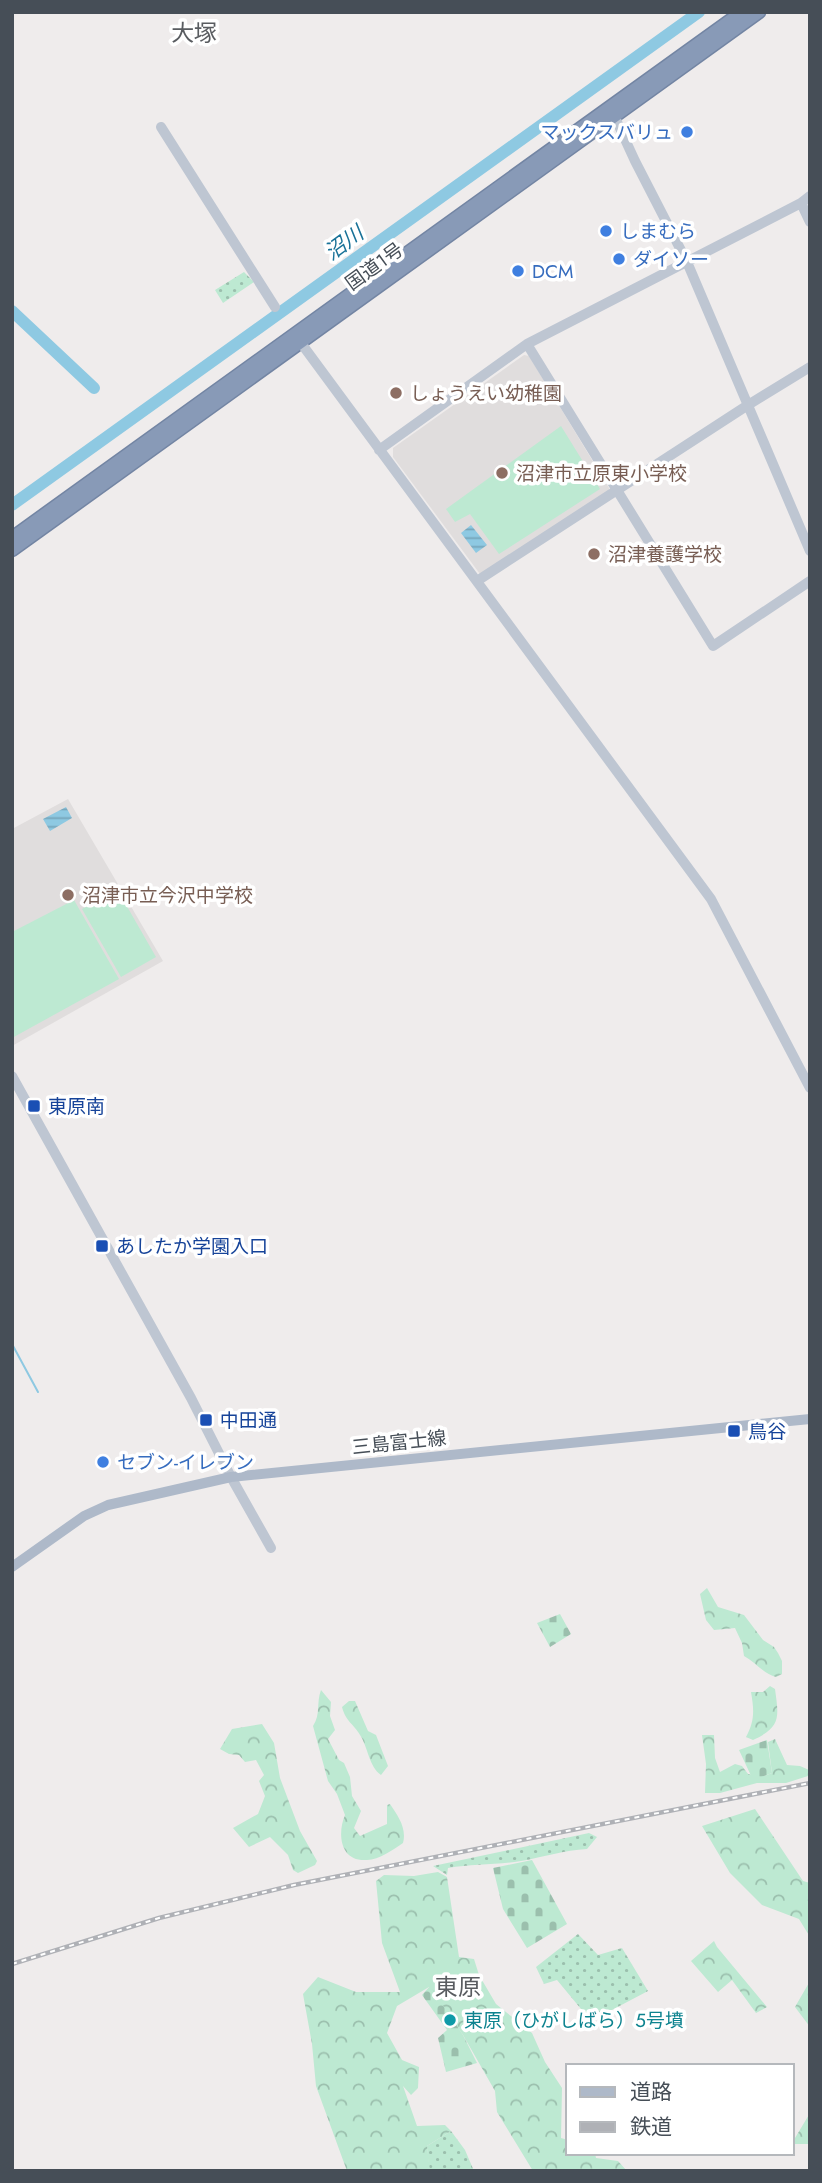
<svg xmlns="http://www.w3.org/2000/svg" width="822" height="2183" font-family="Jost,'Noto Sans JP',sans-serif">
	<style>
		.education { fill: #e0dddd }
		.grass { fill: url(#grass-dots) }
		.forest { fill: url(#forest-crowns) }
		.cemetery { fill: url(#cemetery-stones) }
		.pitch { fill: #bde9d2 }
		.water { fill: url(#water-rules) }
		.lines { fill: none; stroke-linecap: round; stroke-linejoin: round }
		.stream { stroke: #8ec9e2; stroke-width: 2 }
		.river { stroke: #8ec9e2; stroke-width: 12 }
		.highway-casing { stroke: #7385a3; stroke-width: 15 }
		.secondary { stroke: #bec6d2; stroke-width: 10 }
		.primary { stroke: #aeb9c9; stroke-width: 10 }
		.highway { stroke: #889ab7; stroke-width: 12 }
		.rail-casing { stroke: #afb1b6; stroke-width: 4.5 }
		.rail { stroke: #fff; stroke-width: 2; stroke-dasharray: 5; stroke-linecap: butt }
		.shop-dot { fill: #3f7fe0; stroke: #fff; stroke-width: 2.5 }
		.education-dot { fill: #8d6e63; stroke: #fff; stroke-width: 2.5 }
		.transit-dot { fill: #1a4fb4; stroke: #fff; stroke-width: 2.5 }
		.culture-dot { fill: #0f9aa8; stroke: #fff; stroke-width: 2.5 }
		.labels { text-anchor: middle; stroke-width: 7; stroke-linejoin: round; paint-order: stroke }
		.shop-label { font-size: 19px; fill: #366cbe; stroke: #fff; text-anchor: start }
		.street-label { font-size: 19px; fill: #464e57; stroke: #fff }
		.education-label { font-size: 19px; fill: #785e54; stroke: #fff; text-anchor: start }
		.transit-label { font-size: 19px; fill: #164399; stroke: #fff; text-anchor: start }
		.culture-label { font-size: 19px; fill: #0d838f; stroke: #fff; text-anchor: start }
		.water-label { font-size: 21px; font-style: italic; fill: #197298; stroke: #fff }
		.quarter-label { font-size: 23px; fill: #595c60; stroke: #fff }
	</style>
	<defs>
		<pattern id="grass-dots" width="8" height="8" patternUnits="userSpaceOnUse" patternTransform="scale(1.75)"><rect width="8" height="8" fill="#bde9d2"/><path d="M2 2h.1M6 6h.1" fill="none" stroke="#9bbfad" stroke-width="1.8" stroke-linecap="round"/></pattern>
		<pattern id="forest-crowns" width="20" height="18" patternUnits="userSpaceOnUse" patternTransform="scale(1.75)"><rect width="20" height="18" fill="#bde9d2"/><path d="M2 6a3 3 0 1 1 6 0M12 15a3 3 0 1 1 6 0" fill="none" stroke="#9bbfad"/></pattern>
		<pattern id="cemetery-stones" width="16" height="16" patternUnits="userSpaceOnUse" patternTransform="scale(1.75)"><rect width="16" height="16" fill="#bde9d2"/><path d="M2 7V4a2 2 0 0 1 4 0v3zM10 15v-3a2 2 0 0 1 4 0v3z" fill="#9bbfad"/></pattern>
		<pattern id="water-rules" width="6" height="5" patternUnits="userSpaceOnUse" patternTransform="scale(1.75)"><rect width="6" height="5" fill="#8ec9e2"/><path d="M0 2.5h6" fill="none" stroke="#76a5ba"/></pattern>
	</defs>
	<rect width="100%" height="100%" fill="#efecec"/>
	<!-- education -->
	<path class="education" d="M524 355 529 356 609 488 610 492 480 574 393 457V448Z
		M68 799 163 961 12 1046V829Z"/>
	<!-- grass -->
	<path class="grass" d="M244 272 254 282 223 303 215 290Z
		M589 1833 597 1837 587 1849C564 1850 544 1857 521 1861 497 1865 472 1864 448 1868L447 1875 433 1866Z
		M578 1934 598 1955 622 1948 648 1991 591 2021 557 1980 544 1984 536 1967Z
		M451 2131 465 2150 474 2171H429L427 2146Z"/>
	<!-- forest -->
	<path class="forest" d="M707 1588 718 1607 744 1615 763 1640 774 1647 778 1653 782 1661V1674L776 1677C764 1674 755 1662 744 1656L742 1643 735 1628 714 1630 706 1620 700 1594Z
		M770 1686 775 1689C779 1718 781 1727 753 1740L746 1737C755 1720 754 1710 751 1692H763Z
		M321 1690 331 1702 330 1716 335 1730 328 1739 339 1760 344 1763 350 1777 352 1796 361 1811 354 1828 360 1836 387 1824V1805L390 1804C398 1816 407 1828 403 1843 394 1849 379 1860 367 1860 340 1862 337 1834 345 1815L337 1794 328 1781 313 1726C321 1714 316 1703 321 1690Z
		M349 1701H355L368 1731 376 1735 388 1766 381 1775C369 1767 368 1747 360 1735 353 1723 346 1722 342 1707Z
		M262 1724 274 1743 280 1778 300 1831 317 1861 315 1865 298 1873 293 1870 288 1855 270 1837 249 1847 233 1828 258 1814 265 1796 259 1781 264 1775 256 1760 245 1762 239 1755 229 1754 220 1749 232 1729Z
		M702 1735H714L715 1758 720 1772 735 1764 742 1766 748 1774 764 1776 772 1773 768 1742 775 1739 787 1765 800 1766 809 1770 808 1776 786 1783H757L720 1793H705L706 1764Z
		M755 1809 803 1881 810 1883V1937L799 1919 762 1905 730 1873 702 1826Z
		M438 1872 447 1877 459 1957 474 1959 479 1975 496 2004 532 2033 545 2062 562 2088 561 2138 568 2140V2153H595L596 2158 618 2161 627 2171H533L497 2112 495 2091 463 2035 429 1987 397 2006 387 2033 402 2060 419 2067 418 2088 411 2095 403 2086 417 2126 445 2125 451 2131 427 2146 430 2171H347L316 2086 312 2044 303 1994 318 1977 356 1992H400L382 1943 376 1881 384 1875 414 1876Z
		M714 1941 717 1947 767 2007 756 2013 732 1980 718 1992 691 1961Z
		M810 1981V2027L795 2007Z
		M810 2113V2144H792V2143Z"/>
	<!-- cemetery -->
	<path class="cemetery" d="M560 1614 571 1634 550 1647 537 1623Z
		M767 1740 772 1773 753 1780 739 1750Z
		M532 1860 567 1924 527 1948 503 1909 493 1868Z
		M430 1986 463 2035 477 2063 446 2072 438 2038 447 2030 422 1995Z"/>
	<!-- pitch -->
	<path class="pitch" d="M561 426 600 489 499 554 470 514 455 522 446 509Z
		M117 889 156 957 121 977 82 909Z
		M74 900 119 979 12 1038V932Z"/>
	<!-- water -->
	<path class="water" d="M471 525 487 545 476 553 461 533Z
		M66 807 72 818 50 831 43 819Z"/>
	<g class="lines">
		<!-- stream -->
		<path class="stream" d="M12 1344 38 1392"/>
		<!-- river -->
		<path class="river" d="M12 311 94 388
			M12 505 699 12"/>
		<defs>
			<path id="highway" d="M12 538 742 12
				M12 550 759 12"/>
		</defs>
		<!-- highway casing -->
		<use href="#highway" class="highway-casing"/>
		<!-- secondary -->
		<path class="secondary" d="M612 111 635 161 687 262 810 551
			M161 127 275 307
			M801 203 810 222
			M301 343 711 899 810 1088
			M527 344 713 646 810 581
			M379 450 527 344 801 203 810 196
			M477 581 748 405 810 367
			M12 1076 191 1398 231 1477 271 1548"/>
		<!-- primary -->
		<path class="primary" d="M12 1567 84 1516 108 1505 231 1477 810 1419"/>
		<!-- highway -->
		<use href="#highway" class="highway"/>
		<defs>
			<path id="rail" d="M12 1964 159 1918 294 1885 810 1783"/>
		</defs>
		<!-- rail casing -->
		<use href="#rail" class="rail-casing"/>
		<!-- rail -->
		<use href="#rail" class="rail"/>
	</g>
	<!-- markers -->
	<g class="shop-dot">
		<circle cx="687" cy="132" r="7"/>
		<circle cx="606" cy="231" r="7"/>
		<circle cx="619" cy="259" r="7"/>
		<circle cx="518" cy="271" r="7"/>
		<circle cx="103" cy="1462" r="7"/>
	</g>
	<g class="education-dot">
		<circle cx="396" cy="393" r="7"/>
		<circle cx="502" cy="473" r="7"/>
		<circle cx="594" cy="554" r="7"/>
		<circle cx="68" cy="895" r="7"/>
	</g>
	<g class="transit-dot">
		<rect x="27" y="1099" width="14" height="14" rx="3.5"/>
		<rect x="95" y="1239" width="14" height="14" rx="3.5"/>
		<rect x="199" y="1413" width="14" height="14" rx="3.5"/>
		<rect x="727" y="1424" width="14" height="14" rx="3.5"/>
	</g>
	<circle class="culture-dot" cx="450" cy="2020" r="7"/>
	<g class="labels">
		<!-- shop labels -->
		<g class="shop-label">
			<text x="673" y="139" text-anchor="end">マックスバリュ</text>
			<text x="620" y="238">しまむら</text>
			<text x="633" y="266">ダイソー</text>
			<text x="532" y="278">DCM</text>
			<text x="117" y="1469">セブン-イレブン</text>
		</g>
		<!-- street labels -->
		<g class="street-label">
			<text transform="translate(374 266) rotate(-36)" y="7">国道1号</text>
			<text transform="translate(399 1442) rotate(-6)" y="7">三島富士線</text>
		</g>
		<!-- education labels -->
		<g class="education-label">
			<text x="410" y="400">しょうえい幼稚園</text>
			<text x="516" y="480">沼津市立原東小学校</text>
			<text x="608" y="561">沼津養護学校</text>
			<text x="82" y="902">沼津市立今沢中学校</text>
		</g>
		<!-- transit labels -->
		<g class="transit-label">
			<text x="48" y="1113">東原南</text>
			<text x="116" y="1253">あしたか学園入口</text>
			<text x="220" y="1427">中田通</text>
			<text x="748" y="1438">鳥谷</text>
		</g>
		<!-- culture labels -->
		<g class="culture-label">
			<text x="464" y="2027">東原（ひがしばら）５号墳</text>
		</g>
		<!-- water labels -->
		<g class="water-label">
			<text transform="translate(344 243) rotate(-36)" y="7">沼川</text>
		</g>
		<!-- quarter labels -->
		<g class="quarter-label">
			<text x="194" y="41">大塚</text>
			<text x="458" y="1995">東原</text>
		</g>
	</g>
	<!-- border -->
	<rect width="822" height="2183" fill="none" stroke="#464e57" stroke-width="28"/>
	<!-- legend -->
	<rect x="566" y="2064" width="228" height="91" fill="#ffffff" stroke="#b5b8bc" stroke-width="2"/>
	<rect x="580" y="2087" width="35" height="10" fill="#aeb9c9" stroke="#b5b8bc" stroke-width="2"/>
	<text x="630" y="2099" font-size="21" fill="#464e57">道路</text>
	<rect x="580" y="2122" width="35" height="10" fill="#afb1b6" stroke="#b5b8bc" stroke-width="2"/>
	<text x="630" y="2134" font-size="21" fill="#464e57">鉄道</text>
</svg>
